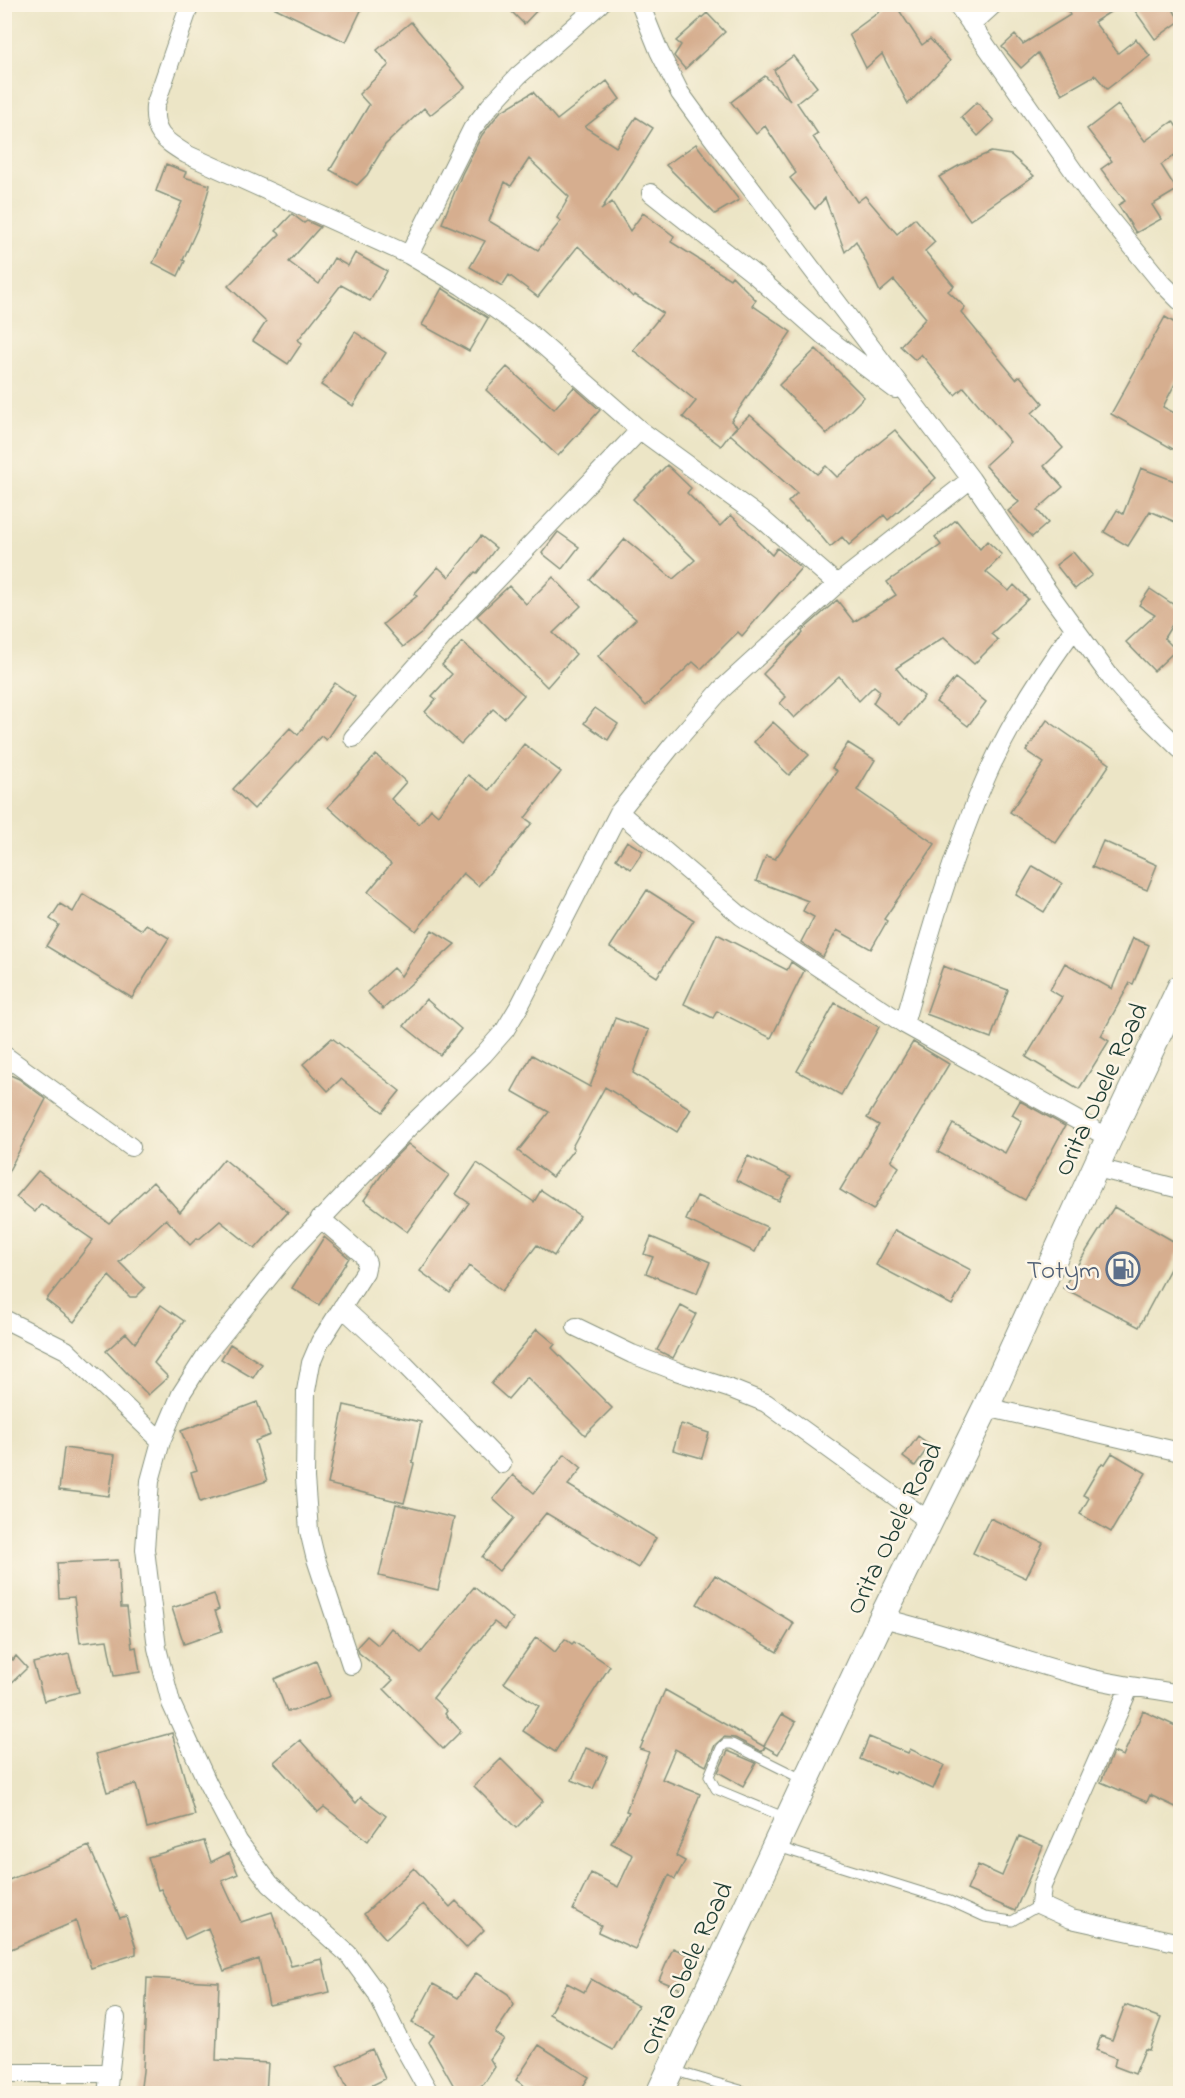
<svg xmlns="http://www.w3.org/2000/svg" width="1185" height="2098" font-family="'Indie Flower',sans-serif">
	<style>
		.building { fill: #d6ae8f; fill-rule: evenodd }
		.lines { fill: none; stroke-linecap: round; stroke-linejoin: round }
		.lane-casing { stroke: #86917d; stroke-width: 11 }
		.street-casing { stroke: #86917d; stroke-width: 20 }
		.secondary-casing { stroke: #86917d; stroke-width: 28 }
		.lane { stroke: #fff; stroke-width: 9 }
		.street { stroke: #fff; stroke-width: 18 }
		.secondary { stroke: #fff; stroke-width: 26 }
		.labels { text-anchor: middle; stroke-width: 5; stroke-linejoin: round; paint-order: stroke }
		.street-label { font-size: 27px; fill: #1f3d34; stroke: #fcf5e5 }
		.service-label { font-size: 27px; fill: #4e5e75; stroke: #fcf5e5; text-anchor: end }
	</style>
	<rect width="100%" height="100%" fill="#fcf5e5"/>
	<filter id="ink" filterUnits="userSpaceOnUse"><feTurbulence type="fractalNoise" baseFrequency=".0167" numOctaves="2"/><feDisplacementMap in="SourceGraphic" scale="12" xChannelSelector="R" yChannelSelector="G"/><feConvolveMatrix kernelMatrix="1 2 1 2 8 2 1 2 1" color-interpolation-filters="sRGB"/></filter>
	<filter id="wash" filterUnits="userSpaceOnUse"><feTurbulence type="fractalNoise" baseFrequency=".008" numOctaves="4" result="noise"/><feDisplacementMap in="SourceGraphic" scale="24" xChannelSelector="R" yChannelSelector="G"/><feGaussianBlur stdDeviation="1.35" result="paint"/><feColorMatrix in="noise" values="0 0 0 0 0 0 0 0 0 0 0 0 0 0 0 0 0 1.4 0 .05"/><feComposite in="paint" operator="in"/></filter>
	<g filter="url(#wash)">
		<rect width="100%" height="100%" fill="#ece5c6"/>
		<g id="blocks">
			<!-- building -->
			<path class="building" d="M267 4H364L346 42Z
				M504 4H543L524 24Z
				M890 4H895L922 45 930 39 950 61 908 104 882 54 866 68 849 34Z
				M1064 4H1123L1094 22 1118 53 1136 39 1150 56 1107 89 1095 75 1062 94 1038 53 1021 68 1002 47 1015 35 1023 44 1070 15Z
				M1130 4H1170L1180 21 1155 39Z
				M707 13 725 32 685 69 674 56 681 45 676 41Z
				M411 22 465 87 430 115 424 108 385 145 367 175 357 185 330 170 369 105 359 94 389 65 377 50Z
				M793 56 817 87 797 103 818 134 813 137 857 202 865 196 897 234 915 218 935 242 925 251 954 286 948 291 965 307 961 312 1016 379 1020 376 1043 403 1032 413 1063 448 1044 466 1063 487 1037 510 1048 523 1032 537 1008 511 1019 502 985 465 1010 442 964 387 955 395 921 354 915 360 900 346 926 318 894 280 880 292 856 241 845 252 825 198 815 209 790 178 796 173 765 126 756 134 731 102 765 76 790 101 774 70Z
				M607 81 620 99 585 127 616 147 636 117 653 128 601 210 612 202 630 231 643 213 674 236 671 242 730 279 732 276 756 300 752 305 791 332 731 421 737 426 731 433 750 415 817 474 826 466 837 477 895 430 936 478 888 520 884 515 849 545 842 537 830 547 807 519 806 520 788 502 797 493 730 434 721 446 683 417 696 401 633 350 663 313 635 295 633 297 578 246 538 297 509 275 502 286 470 267 485 241 442 223 462 174 482 135 500 112 533 92 557 120ZM529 159 569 197 557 218 561 221 538 250 489 221 505 182 511 186Z
				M977 102 994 121 978 136 961 117Z
				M1118 105 1145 141 1173 121 1180 132V151L1161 165 1177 190 1152 205 1161 219 1136 233 1118 205 1125 201 1101 169 1112 161 1087 129Z
				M696 144 739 200 715 214 666 165Z
				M991 152 1011 155 1034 176 970 220 939 177 960 165Z
				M166 164 186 172 184 177 210 185 198 227 183 260 185 261 178 276 153 263 182 202 156 191Z
				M292 214 304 223 307 221 320 227 289 262 319 284 334 258 348 266 355 253 387 271 370 301 341 285 298 340 302 343 288 364 253 341 266 322 228 286 280 234 276 231Z
				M442 288 488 318 469 351 422 325Z
				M1165 317 1180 326V374L1163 407 1180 416V453L1111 414Z
				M355 332 386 353 353 406 321 385Z
				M816 349 864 397 827 434 779 385Z
				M507 367 554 409 574 387 600 410 558 456 486 390Z
				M667 465 691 488 687 493 720 526 731 515 772 555 777 548 801 568 742 636 738 632 701 669 693 662 646 706 598 656 636 619 590 580 625 539 673 579 695 560 633 499Z
				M1141 468 1180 483V524L1150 511 1128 546 1104 532 1117 510 1123 514Z
				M956 520 980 549 987 541 1002 555 986 572 1009 591 1014 585 1028 599 991 634 998 640 974 664 944 637 896 668 910 685 924 696 900 725 873 703 880 691 874 686 859 701 839 676 794 718 780 703 786 697 763 674 803 633 802 631 837 600 854 622 896 595 887 582 941 545 935 537Z
				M558 532 579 547 562 569 542 553Z
				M481 536 496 548 477 573 475 572 422 632 403 647 383 624 417 596 414 594 438 567 449 577Z
				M1073 552 1092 575 1075 589 1056 565Z
				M553 577 581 606 553 633 576 654 547 687 477 616 509 586 526 604Z
				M1150 589 1180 609V612L1164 638 1176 650 1154 671 1126 642 1155 615 1139 605Z
				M462 642 524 695 504 718 493 709 461 744 425 712 436 699 432 696 452 674 442 665Z
				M955 678 986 702 968 726 936 702Z
				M335 683 355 697 326 740 321 736 254 809 233 789 290 728 298 735Z
				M595 708 618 724 608 740 584 723Z
				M1047 720 1110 764 1056 843 1010 812 1044 763 1026 751Z
				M773 722 809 755 789 775 754 742Z
				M848 743 875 760 857 790 935 844 884 919 887 921 871 949 837 930 823 957 801 942 814 917 803 911 808 901 756 881 766 856 775 859 837 771 832 768Z
				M524 744 561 772 525 818 532 823 512 848 478 886 463 873 416 931 368 892 391 864 328 807 376 755 406 782 391 799 419 824 431 809 438 815 468 775 489 790Z
				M627 841 643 851 631 869 616 859Z
				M1103 841 1157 865 1147 890 1092 867Z
				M1033 866 1062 883 1044 912 1016 895Z
				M647 890 694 920 657 977 610 947Z
				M83 894 142 930 146 924 169 938 132 998 46 946 59 925 50 919 60 904 73 912Z
				M432 930 455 944 383 1009 367 992 393 968 401 976Z
				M717 934 787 970 791 962 804 971 771 1038 717 1011 713 1018 684 1004Z
				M1133 938 1149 945 1133 984 1130 983 1101 1036 1109 1041 1079 1089 1026 1057 1062 997 1050 990 1065 963 1112 989Z
				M943 966 1008 990 991 1038 926 1014Z
				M426 999 461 1029 440 1055 404 1026Z
				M835 1003 879 1027 841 1095 797 1071Z
				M615 1018 649 1030 633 1073 691 1109 677 1132 605 1087 572 1147 574 1149 552 1177 518 1151 549 1112 512 1091 532 1055 590 1087Z
				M332 1038 400 1091 383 1112 341 1079 328 1091 303 1064Z
				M913 1042 949 1064 891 1161 899 1167 873 1210 840 1190 879 1125 867 1118Z
				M4 1072 19 1079 46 1099 4 1180Z
				M1020 1101 1065 1126 1025 1200 938 1152 953 1124 1005 1153 1022 1121 1012 1115Z
				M408 1144 449 1175 407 1232 364 1200 392 1160Z
				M748 1156 791 1177 779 1201 736 1180Z
				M224 1159 288 1212 255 1249 220 1221 199 1239 197 1238 190 1245 166 1219 119 1262 145 1288 136 1297H130L109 1276 74 1322 46 1300 93 1240 41 1204 35 1212 16 1197 38 1171 109 1223 153 1182 180 1212Z
				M477 1163 534 1202 541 1190 580 1216 554 1256 537 1245 502 1291 469 1266 450 1293 420 1271 469 1203 456 1194Z
				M697 1196 767 1227 755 1252 686 1220Z
				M1114 1207 1180 1245V1250L1139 1327 1063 1288Z
				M895 1230 971 1270 952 1305 876 1265Z
				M324 1237 349 1258 319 1305 292 1288Z
				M651 1237 710 1262 697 1294 646 1273 653 1257 644 1254Z
				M161 1305 184 1321 154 1363 168 1377 148 1395 106 1351 126 1333 135 1343Z
				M681 1306 696 1314 673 1358 657 1350Z
				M537 1329 555 1344 552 1348 612 1408 585 1435 527 1377 508 1399 491 1384Z
				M230 1344 262 1364 253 1378 221 1359Z
				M257 1402 270 1435 255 1441 267 1481 200 1502 191 1472 197 1470 181 1431Z
				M344 1405 421 1422 412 1463 414 1464 404 1503 328 1484Z
				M681 1424 709 1433 702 1458 673 1450Z
				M918 1436 930 1445 915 1466 903 1457Z
				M64 1448 115 1455 109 1496 59 1490Z
				M1112 1453 1146 1473 1111 1532 1080 1514 1089 1498 1083 1495 1102 1463 1105 1464Z
				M565 1454 582 1468 568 1485 656 1538 638 1568 546 1513 499 1571 482 1557 514 1518 493 1499 513 1475 534 1493Z
				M396 1504 454 1518 438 1590 379 1576Z
				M990 1518 1043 1543 1026 1578 973 1553Z
				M118 1560 121 1607H127L132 1648 136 1647 140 1672 114 1676 107 1640 80 1643 74 1597 59 1598 57 1563Z
				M715 1575 794 1623 777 1652 697 1604Z
				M474 1587 513 1619 505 1630 494 1622 433 1698 447 1711 445 1714 461 1731 443 1749 384 1689 393 1680 359 1653 357 1647 367 1636 378 1645 391 1628 421 1653Z
				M214 1594 219 1609 215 1611 222 1631 184 1644 172 1608Z
				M536 1637 555 1652 565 1639 572 1644 574 1642 610 1666 555 1752 523 1731 539 1706 504 1683Z
				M4 1651 13 1660 16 1656 27 1668 4 1690Z
				M69 1654 79 1692 44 1701 33 1663Z
				M316 1661 330 1696 293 1711H287L274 1679Z
				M665 1690 765 1747 762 1752 735 1738 724 1737 715 1745 706 1766 675 1749 662 1779 700 1794 676 1856 685 1861 675 1879 669 1875 635 1949 598 1932 601 1925 573 1910 591 1873 618 1887 633 1855 611 1843 629 1812 626 1811 649 1752 640 1749Z
				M1143 1711 1180 1728V1809L1150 1795 1147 1802 1101 1782 1113 1752 1123 1756Z
				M782 1714 796 1722 778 1754 764 1746Z
				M172 1733 195 1815 147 1828 136 1784 107 1792 96 1754Z
				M869 1737 908 1753 910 1749 944 1765 933 1789 896 1772 895 1774 860 1759Z
				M300 1740 356 1803 361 1797 386 1816 368 1841 324 1807 318 1812 274 1762Z
				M586 1748 608 1757 593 1789 572 1780Z
				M728 1751 756 1763 743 1786 718 1772Z
				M501 1759 543 1801 516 1828 474 1786Z
				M1019 1836 1043 1846 1015 1911 967 1890 978 1865 1002 1876Z
				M204 1841 211 1862 229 1853 238 1874 222 1881 241 1922 272 1912 291 1966 322 1959 330 1992 269 2005 259 1959 224 1971 208 1928 185 1939 161 1889 158 1890 148 1857Z
				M89 1846 120 1918 126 1916 136 1948V1954L91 1968 76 1921 4 1952V1882Z
				M414 1868 450 1907 456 1901 484 1930 466 1948 423 1904 386 1939 364 1914Z
				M673 1948 695 1958 681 1989 659 1980Z
				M476 1973 508 1994 514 2005 495 2033 504 2039 490 2059 495 2067 484 2084 467 2094H462L455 2088 429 2042 434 2035 412 2023 433 1984 458 1998Z
				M147 1978 219 1982 216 2060 268 2063 266 2094H140L143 2071Z
				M591 1979 638 2006 613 2050 549 2014 567 1983 584 1992Z
				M1125 2005 1161 2018 1149 2050 1145 2049 1135 2074 1114 2066 1116 2058 1096 2050 1101 2036 1112 2040Z
				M539 2045 589 2077 578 2094H536L516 2080Z
				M372 2049 385 2079 354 2094H350L337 2066Z"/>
		</g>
	</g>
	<g filter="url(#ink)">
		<use href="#blocks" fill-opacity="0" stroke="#86917d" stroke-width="1.5"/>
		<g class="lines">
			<defs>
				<path id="lane" d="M786 1818 716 1789 709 1776 721 1748 725 1744H732L804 1780
					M778 1847 950 1901 985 1917 1012 1921 1040 1905
					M672 2070 754 2094"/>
				<path id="street" d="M190 4 155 106C153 134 164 140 186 154L409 255 462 286 528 332 640 430 761 518 837 584
					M640 4 659 51 680 93 712 137 971 479 1049 593 1111 678 1133 703 1180 749
					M957 4 1091 196 1161 282 1180 301
					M971 25 994 4
					M651 193 755 275 823 335 895 389
					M409 255 472 129 490 106 518 76 600 4
					M353 738 445 634 640 430
					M619 812 741 916 904 1024 1109 1138
					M904 1024C928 939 952 854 988 773 1011 722 1041 674 1074 629
					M4 1055 131 1147
					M1097 1168 1180 1189
					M320 1218 363 1255 367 1263 365 1272 320 1342 311 1363 306 1391 305 1478 309 1531 315 1556 351 1665
					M342 1307 402 1362 502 1464
					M4 1319 66 1350 161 1441
					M576 1327 632 1354 676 1371 731 1389 766 1403 929 1521
					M986 1407 1180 1452
					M882 1618C950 1634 1014 1659 1081 1676 1113 1685 1147 1688 1180 1694
					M1130 1686 1042 1886 1040 1905 1071 1919 1180 1943
					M4 2073H109
					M107 2094 116 2018
					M430 2094 397 2035 376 1992 348 1954 270 1884 238 1841 208 1784 171 1703 157 1648 145 1549 150 1481 161 1441 181 1394 206 1355 286 1256 403 1133 484 1054 505 1030 520 1005 619 812 671 747 721 690 837 584 971 479"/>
				<path id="secondary" d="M659 2094 882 1618 986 1407 1109 1138 1180 988"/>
			</defs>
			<!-- lane casing -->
			<use href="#lane" class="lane-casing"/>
			<!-- street casing -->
			<use href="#street" class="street-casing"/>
			<!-- secondary casing -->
			<use href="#secondary" class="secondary-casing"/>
			<!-- lane -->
			<use href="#lane" class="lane"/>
			<!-- street -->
			<use href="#street" class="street"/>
			<!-- secondary -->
			<use href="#secondary" class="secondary"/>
		</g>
	</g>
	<!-- icons -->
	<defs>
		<symbol id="fuel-ring" viewBox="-11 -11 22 22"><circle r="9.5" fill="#fcf5e5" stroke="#5c6f8a" stroke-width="1.5"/><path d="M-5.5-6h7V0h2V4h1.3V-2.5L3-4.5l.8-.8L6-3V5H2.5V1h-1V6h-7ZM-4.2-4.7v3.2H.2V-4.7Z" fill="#5c6f8a"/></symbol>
	</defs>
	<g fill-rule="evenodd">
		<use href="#fuel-ring" x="1104" y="1250" width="38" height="38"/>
	</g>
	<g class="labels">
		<!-- street labels -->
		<g class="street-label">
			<text transform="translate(1100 1089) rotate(-65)" y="9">Orita Obele Road</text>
			<text transform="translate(893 1528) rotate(-64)" y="9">Orita Obele Road</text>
			<text transform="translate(685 1968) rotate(-65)" y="9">Orita Obele Road</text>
		</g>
		<!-- service labels -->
		<g class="service-label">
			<text x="1100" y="1278">Totym</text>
		</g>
	</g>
	<!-- margin -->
	<rect width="1185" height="2098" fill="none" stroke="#fcf5e5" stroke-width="24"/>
</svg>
